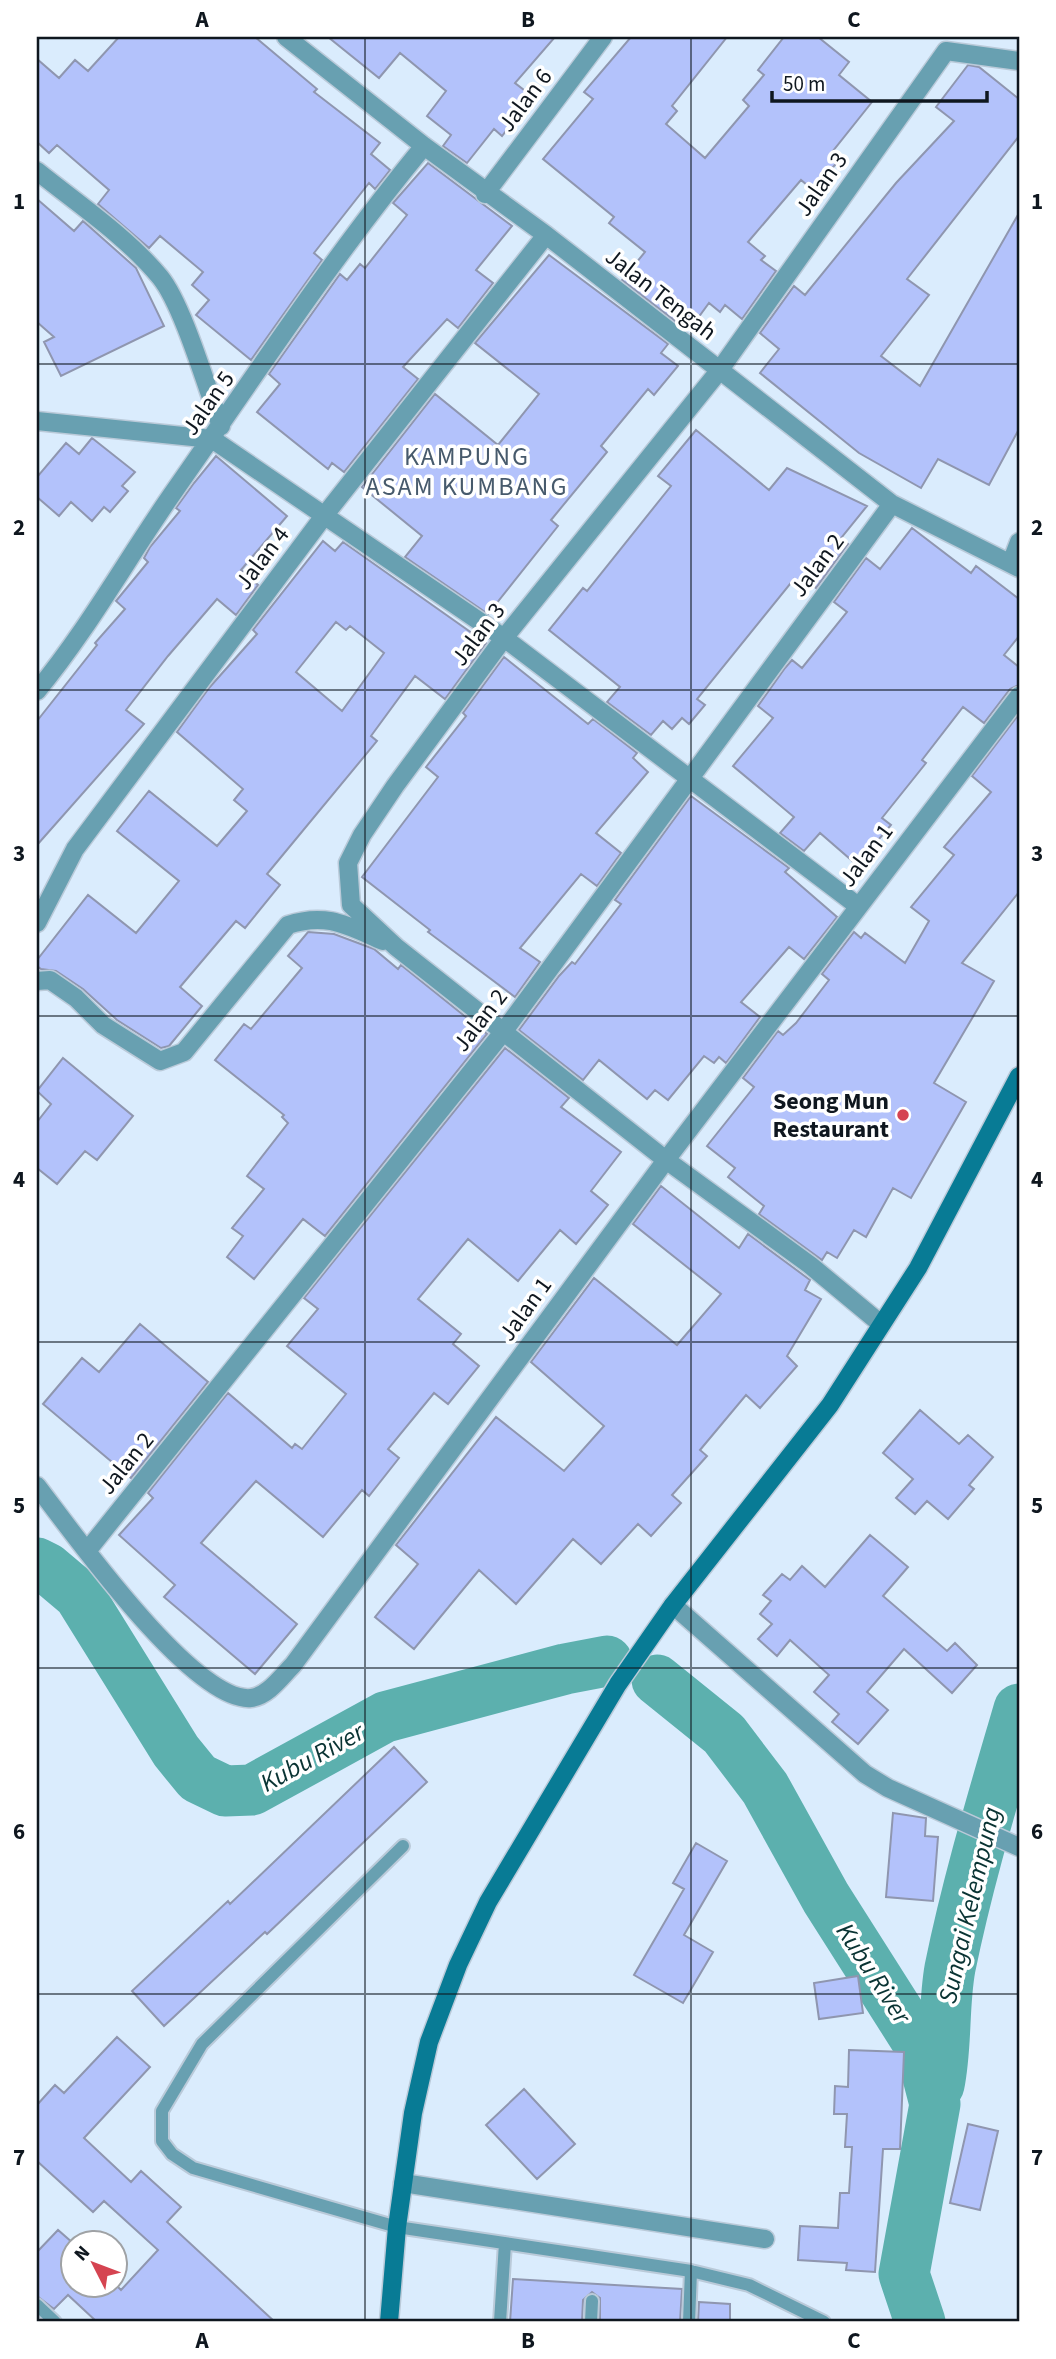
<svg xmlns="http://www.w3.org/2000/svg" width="1056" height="2359" font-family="'Source Sans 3',sans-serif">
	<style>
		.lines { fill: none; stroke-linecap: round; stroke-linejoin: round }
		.river { stroke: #5cb0ae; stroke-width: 51 }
		.building { fill: #b3c2fb; stroke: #8f96af; stroke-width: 2; fill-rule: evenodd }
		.lane-casing { stroke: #bacad9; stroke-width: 16 }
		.street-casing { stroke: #bacad9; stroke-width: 21 }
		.secondary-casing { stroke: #bacad9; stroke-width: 21 }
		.lane { stroke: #68a0b1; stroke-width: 12 }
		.street { stroke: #68a0b1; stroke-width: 18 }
		.secondary { stroke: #087b95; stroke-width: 18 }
		.grid { fill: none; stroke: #0f171f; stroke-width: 2; stroke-opacity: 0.55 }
		.poi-dot { fill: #d54451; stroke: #fff; stroke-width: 2.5 }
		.labels { text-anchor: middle; stroke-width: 7; stroke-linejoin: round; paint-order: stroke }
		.street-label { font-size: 24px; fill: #0f171f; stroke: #fff }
		.poi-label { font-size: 24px; font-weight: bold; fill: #0f171f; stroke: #fff; text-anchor: end }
		.neighbourhood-label { font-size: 26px; letter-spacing: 2px; fill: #475a6c; stroke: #fff }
		.water-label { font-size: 26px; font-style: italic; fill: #093333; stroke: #fff }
		.neatline { fill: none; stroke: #0f171f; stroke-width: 2.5 }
		.grid-label { font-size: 23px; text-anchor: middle; font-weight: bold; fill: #0f171f }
	</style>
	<rect width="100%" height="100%" fill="#daecfd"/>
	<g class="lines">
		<!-- river -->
		<path class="river" d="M37 1563 47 1568 79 1595 176 1751 198 1778 225 1791 252 1790 385 1717 565 1669 607 1661
			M657 1680 724 1734 765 1788 826 1898 920 2046 935 2104 904 2274 920 2322
			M939 2085C947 2046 943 2007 950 1968 968 1880 994 1795 1019 1709"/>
	</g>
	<!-- building -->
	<path class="building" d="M119 37H255L317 89 314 92 380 143 371 154 390 170 375 189 369 183 314 253 322 260 251 360 196 315 209 300 192 285 203 272 160 236 149 248 98 204 109 190 57 145 49 153 37 142V59L59 78 75 60 88 71Z
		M328 37H555L515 83 533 97 502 136 494 129 467 163 443 146 451 135 427 116 446 91 400 53 379 78Z
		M631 37H727L672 106 677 111 666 124 705 158 749 106 743 100 764 75 758 70 784 37H818L849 62 839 75 872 102 833 151 841 158 813 190 801 180 748 242 765 256 761 260 776 271 742 319 725 305 720 312 709 303 695 322 690 318 683 327 622 280 645 252 609 223 614 217 543 159 593 99 584 92Z
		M968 65 979 67 1019 99V136L907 279 929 295 881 356 920 386 1019 213V429L989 485 938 459 921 488 859 453 760 373 779 349 760 333 794 286 805 295 896 183 954 121 936 107Z
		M428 163 512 226 476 270 493 283 458 328 447 319 403 367 418 379 344 472 332 463 328 469 257 412 280 384 269 374 340 274 347 280 360 264 365 268 407 215 393 203Z
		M37 199 74 231 83 221 136 268 164 326 61 376 44 342 54 337 37 322Z
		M549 255 668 344 661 353 678 366 654 395 648 389 601 446 607 452 551 520 558 526 488 614 405 557 422 536 362 487 435 394 498 445 539 394 475 343Z
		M696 430 769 490 787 468 867 506 841 538 848 544 816 588 806 580 801 586 794 579 697 699 705 705 689 724 682 718 672 729 663 721 651 735 607 702 620 687 549 630 583 588 587 591 671 486 658 476Z
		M92 438 135 472 122 486 128 491 110 512 104 507 92 521 71 502 59 516 37 497V477L66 443 79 454Z
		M216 456 287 516 241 570 258 585 236 615 217 599 168 656 126 710 144 724 37 845V721L97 645 95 643 125 609 116 601 148 562 144 558 150 547 180 511 176 508 194 483Z
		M912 528 971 573 976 566 1019 599V636L1004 655 1019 667V685L1010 689 984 723 963 707 922 760 926 763 882 818 891 825 857 865 820 833 804 851 780 833 794 817 733 766 773 718 758 706 785 668 792 660 802 668 847 612 834 602 866 558 880 569Z
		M323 541 335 551 343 542 486 643 445 699 415 676 371 736 377 741 267 874 280 885 245 928 236 921 180 987 202 1006 169 1046 161 1048 117 1020 83 989 56 971 41 969 37 966V960L88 895 136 933 179 881 117 831 149 791 217 846 247 811 234 800 243 789 177 732 209 688 257 634 253 630ZM336 622 346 630 350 626 384 653 342 711 296 672Z
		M504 657 588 724 593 719 637 753 633 758 648 772 596 833 621 853 597 886 581 874 520 948 540 962 515 997 428 932 430 930 362 877 438 777 426 767 466 716 463 713Z
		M1019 714V892L962 963 994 981 934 1083 966 1102 911 1198 893 1188 866 1237 854 1230 837 1258 827 1252 822 1260 759 1214 764 1206 728 1177 735 1168 707 1146 754 1087 743 1078 778 1031 783 1035 796 1023 829 980 822 974 854 932 861 938 865 933 905 963 929 921 911 907 954 855 944 847 991 792 972 776Z
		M691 796 789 868 785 872 837 917 804 959 789 947 741 1002 760 1017 726 1063 719 1057 714 1063 704 1056 668 1100 655 1090 647 1099 599 1060 583 1080 519 1030 559 976 572 962 575 964 621 904 615 900Z
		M308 932 334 934 374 949 398 969 401 965 487 1034 325 1236 303 1219 254 1279 227 1257 243 1236 232 1228 264 1189 247 1176 288 1123 282 1117 284 1115 215 1060 244 1024 251 1029 302 968 288 956Z
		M505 1048 569 1098 561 1107 621 1152 591 1191 608 1205 576 1244 560 1230 518 1281 468 1239 418 1299 461 1334 453 1344 479 1366 448 1404 434 1393 388 1449 399 1458 369 1496 362 1490 323 1537 256 1481 201 1543 297 1624 255 1674 164 1597 175 1585 119 1535 153 1498 148 1493 228 1393 292 1448 295 1444 302 1449 346 1394 287 1346 318 1309 304 1298Z
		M63 1058 133 1116 97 1160 85 1151 57 1184 37 1168V1122L51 1104 37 1091Z
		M661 1186 739 1248 748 1234 810 1280 805 1290 821 1299 787 1356 797 1366 760 1408 746 1395 700 1450 707 1456 672 1495 681 1503 651 1536 638 1524 601 1564 573 1539 516 1604 479 1570 414 1649 375 1617 418 1564 396 1545 496 1417 564 1471 604 1426 531 1362 594 1278 677 1345 721 1294 633 1224Z
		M140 1324 208 1382 131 1478 43 1404 82 1358 99 1372Z
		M920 1410 959 1444 968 1435 993 1457 969 1485 974 1489 948 1519 927 1501 915 1514 896 1498 913 1479 883 1453Z
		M870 1535 908 1567 883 1596 947 1651 955 1643 977 1665 952 1693 904 1649 867 1692 888 1710 858 1744 832 1722 839 1714 814 1692 829 1675 790 1640 777 1656 758 1639 772 1624 760 1614 771 1601 763 1595 782 1574 790 1580 802 1566 825 1587Z
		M394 1747 427 1782 267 1934 265 1932 164 2026 132 1991 228 1901 230 1904Z
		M893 1813 926 1818 925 1836 938 1837 933 1901 886 1897Z
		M696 1843 727 1861 684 1935 713 1952 683 2003 634 1975 684 1889 673 1883Z
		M858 1976 863 2013 819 2019 814 1983Z
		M117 2037 150 2067 84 2138 131 2182 141 2171 181 2207 167 2222 275 2322H97L68 2295 54 2309 37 2296V2252L58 2230 74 2244V2286L116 2285 121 2290 158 2250 104 2201 93 2212 37 2161V2105L55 2085 64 2093Z
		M849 2050 904 2052 900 2149H883L875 2272 846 2270 847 2263 798 2260 800 2226 838 2228 840 2193H849L852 2147H845L847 2114H834L835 2086 848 2087Z
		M524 2089 575 2144 537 2179 486 2125Z
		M968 2124 998 2131 980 2210 950 2203Z
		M513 2279 682 2289 680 2322H600V2298L592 2292 583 2300 582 2322H510Z
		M699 2302 730 2304V2322H698Z"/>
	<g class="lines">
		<defs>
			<path id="lane" d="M403 1846 202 2044 162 2111V2141L172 2154 193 2168 397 2227 691 2271 749 2285 824 2322
				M37 2305 55 2322
				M500 2322 505 2243
				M591 2322 592 2301
				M689 2322 691 2271"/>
			<path id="street" d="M286 37 424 146 546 235 892 504 1019 568
				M37 171C78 204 126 236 160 277 183 305 207 389 221 426
				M485 194 603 37
				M37 421 212 439 504 638 858 906
				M1011 563 1019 542
				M37 691C89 628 128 557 175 490 256 374 334 255 424 146
				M37 923 75 849 324 516 546 235
				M37 981 50 980 76 998 103 1025 160 1061 184 1052 288 925C327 912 348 926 383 941
				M881 1324 810 1265 666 1160 396 947 351 905 348 863 362 835 395 786 504 638 719 371 946 51 1019 61
				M37 1486C71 1530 194 1704 251 1698 268 1696 281 1677 293 1665L666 1160 1019 696
				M87 1551 504 1031 892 504
				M673 1605 865 1774 888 1788 1019 1847
				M403 2183 765 2239"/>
			<path id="secondary" d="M389 2322 397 2227 413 2113 429 2042 458 1965 488 1902 618 1684 673 1605 830 1405 918 1268 1019 1076"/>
		</defs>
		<!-- lane casing -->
		<use href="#lane" class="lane-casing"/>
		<!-- street casing -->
		<use href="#street" class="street-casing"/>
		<!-- secondary casing -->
		<use href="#secondary" class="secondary-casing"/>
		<!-- lane -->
		<use href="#lane" class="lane"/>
		<!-- street -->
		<use href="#street" class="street"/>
		<!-- secondary -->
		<use href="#secondary" class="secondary"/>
	</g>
	<!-- grid -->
	<path class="grid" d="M365 37V2322M691 37V2322M37 364H1019M37 690H1019M37 1016H1019M37 1342H1019M37 1668H1019M37 1994H1019"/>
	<!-- markers -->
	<circle class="poi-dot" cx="903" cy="1115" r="7"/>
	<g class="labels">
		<!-- street labels -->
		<g class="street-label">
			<text transform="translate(525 100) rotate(-53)" y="8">Jalan 6</text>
			<text transform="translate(821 184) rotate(-55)" y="8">Jalan 3</text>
			<text transform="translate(661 294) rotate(38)" y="8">Jalan Tengah</text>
			<text transform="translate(208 403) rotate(-55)" y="8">Jalan 5</text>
			<text transform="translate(262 558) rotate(-53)" y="8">Jalan 4</text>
			<text transform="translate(817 565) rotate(-53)" y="8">Jalan 2</text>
			<text transform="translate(478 634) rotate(-53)" y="8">Jalan 3</text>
			<text transform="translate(866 855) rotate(-53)" y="8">Jalan 1</text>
			<text transform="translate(480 1020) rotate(-52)" y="8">Jalan 2</text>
			<text transform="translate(525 1309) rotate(-54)" y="8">Jalan 1</text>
			<text transform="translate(126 1463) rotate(-51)" y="8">Jalan 2</text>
		</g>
		<!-- poi labels -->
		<g class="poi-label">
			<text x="889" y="1109">Seong Mun<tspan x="889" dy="28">Restaurant</tspan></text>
		</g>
		<!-- neighbourhood labels -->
		<g class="neighbourhood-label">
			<text x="467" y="465">KAMPUNG<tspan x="467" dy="30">ASAM KUMBANG</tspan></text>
		</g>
		<!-- water labels -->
		<g class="water-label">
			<text transform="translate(312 1757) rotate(-29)" y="9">Kubu River</text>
			<text transform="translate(969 1905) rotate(-77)" y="9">Sungai Kelempung</text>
			<text transform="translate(874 1973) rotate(57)" y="9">Kubu River</text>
		</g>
	</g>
	<!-- border -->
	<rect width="1056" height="2359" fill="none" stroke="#ffffff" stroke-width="77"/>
	<!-- north arrow -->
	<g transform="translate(94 2264) rotate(312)"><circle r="33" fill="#ffffff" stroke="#9fa2a5" stroke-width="2"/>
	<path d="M0-5L12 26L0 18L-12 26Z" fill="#d54451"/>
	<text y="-10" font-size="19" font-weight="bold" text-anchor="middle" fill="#0f171f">N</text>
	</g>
	<!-- scale -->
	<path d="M772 91v10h215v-10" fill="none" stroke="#0f171f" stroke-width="3.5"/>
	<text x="783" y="91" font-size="21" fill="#0f171f" stroke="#ffffff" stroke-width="5" paint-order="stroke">50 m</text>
	<rect x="38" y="38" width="980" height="2282" class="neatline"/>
	<g class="grid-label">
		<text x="202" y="27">A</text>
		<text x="528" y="27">B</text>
		<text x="854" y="27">C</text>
		<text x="19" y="209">1</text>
		<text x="1037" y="209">1</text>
		<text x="19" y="535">2</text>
		<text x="1037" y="535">2</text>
		<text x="19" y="861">3</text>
		<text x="1037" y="861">3</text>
		<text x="19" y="1187">4</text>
		<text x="1037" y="1187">4</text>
		<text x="19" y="1513">5</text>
		<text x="1037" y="1513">5</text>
		<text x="19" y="1839">6</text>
		<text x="1037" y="1839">6</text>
		<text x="19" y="2165">7</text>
		<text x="1037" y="2165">7</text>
		<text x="202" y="2348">A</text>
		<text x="528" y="2348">B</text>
		<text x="854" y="2348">C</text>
	</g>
</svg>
